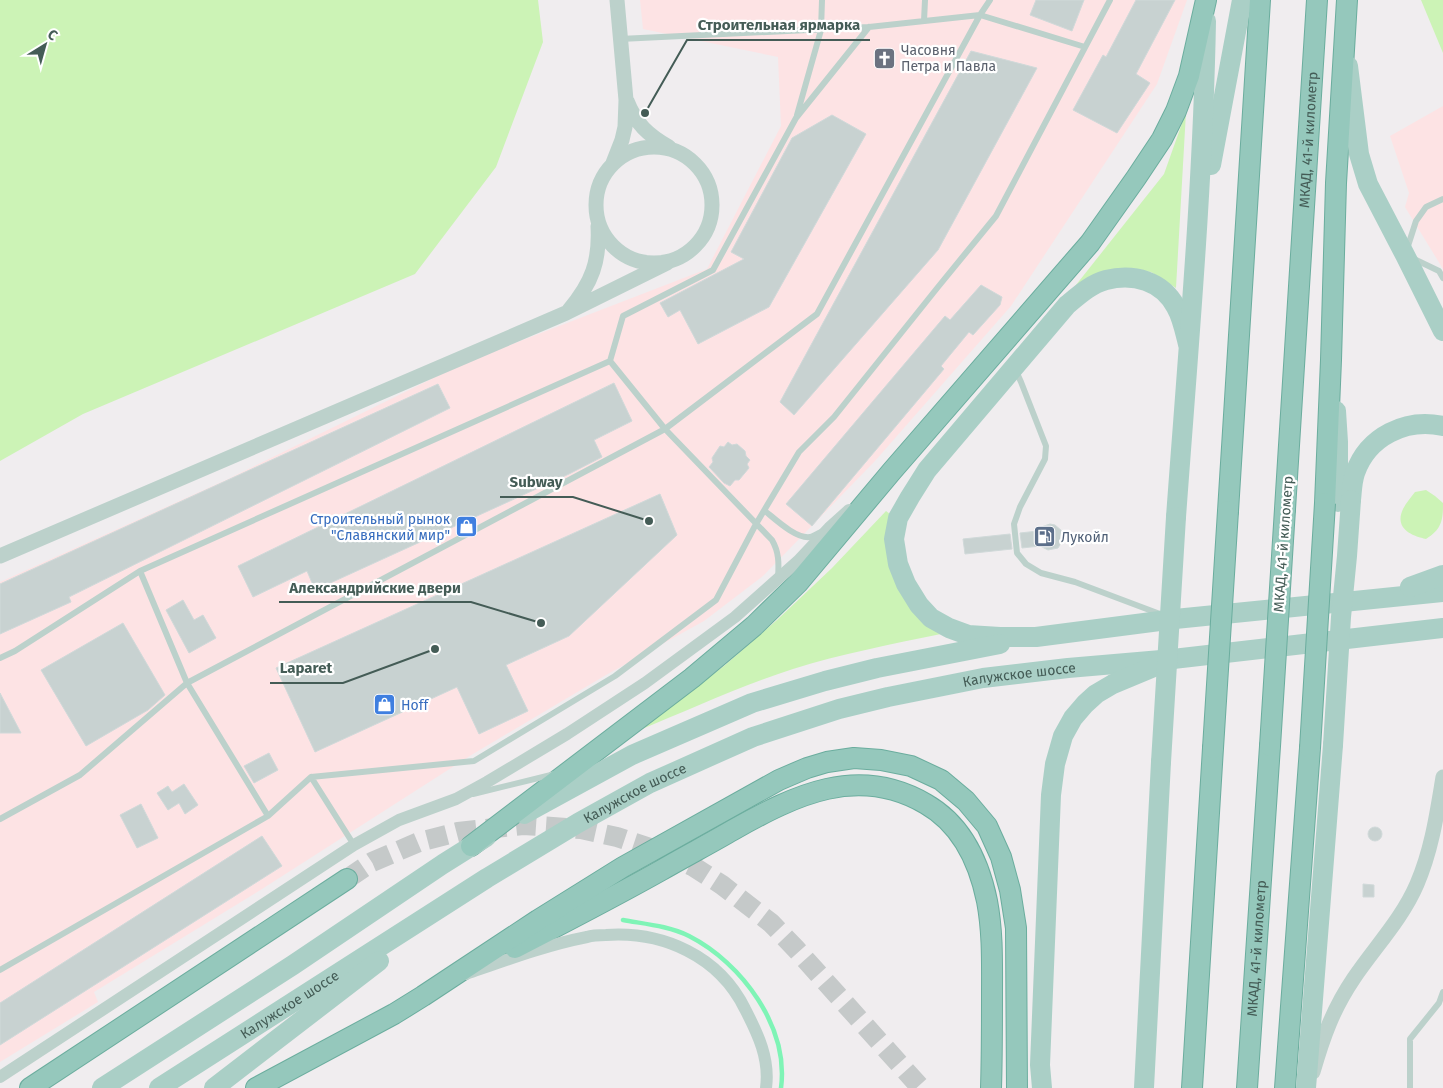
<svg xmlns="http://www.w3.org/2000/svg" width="1443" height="1088" font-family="'Fira Sans',sans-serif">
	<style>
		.commercial { fill: #fde3e4 }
		.green { fill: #ccf3b6 }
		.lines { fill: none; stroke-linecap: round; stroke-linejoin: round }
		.stream { stroke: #7ff4b6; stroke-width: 4.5 }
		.building { fill: #c8d2d1; stroke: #d0d9d9 }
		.trunk-tunnel { stroke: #c5c9c9; stroke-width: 20; stroke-dasharray: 20 10; stroke-linecap: butt }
		.trunk-casing { stroke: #6bad9e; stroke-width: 22 }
		.service { stroke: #bcd1cb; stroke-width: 6 }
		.minor { stroke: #bcd1cb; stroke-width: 12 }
		.tertiary { stroke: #bcd1cb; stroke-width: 15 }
		.primary { stroke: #aacfc6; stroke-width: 20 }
		.trunk { stroke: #95c8bc; stroke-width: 20 }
		.trunk-bridge-casing { stroke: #6bad9e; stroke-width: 22; stroke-linecap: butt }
		.primary-bridge { stroke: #aacfc6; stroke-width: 20 }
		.trunk-bridge { stroke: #95c8bc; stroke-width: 20 }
		.labels { text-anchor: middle; stroke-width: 4.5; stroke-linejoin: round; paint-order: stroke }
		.worship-label { font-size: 14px; fill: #5b616d; stroke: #fff; text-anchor: start }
		.street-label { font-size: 14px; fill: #445c56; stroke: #fff }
		.shop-label { font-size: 14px; fill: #366cbe; stroke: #fff; text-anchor: end }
		.service-label { font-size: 14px; fill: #4e5e75; stroke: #fff; text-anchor: start }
		.leader { fill: none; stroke: #445c56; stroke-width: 2 }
		.callout-dot { fill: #445c56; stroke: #fff; stroke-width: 2 }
		.callout-label { font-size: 15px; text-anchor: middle; font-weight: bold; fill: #445c56; stroke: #fff; stroke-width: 4.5; stroke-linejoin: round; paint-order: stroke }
	</style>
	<rect width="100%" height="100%" fill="#f0edef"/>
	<!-- commercial -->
	<path class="commercial" d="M640 0H1187L1157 84 1011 306 875 461 763 576 704 621 606 675 473 754 262 889 94 992 98 1002 0 1062V582L228 479 466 362 707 269 781 126 778 57 643 29Z
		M1443 106V269L1405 207 1409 193 1390 136Z"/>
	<!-- green -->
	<path class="green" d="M0 0H538L543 42 496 167 415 274 83 414 0 461Z
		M1421 0H1443V53Z
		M1186 112 1176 288 1151 272 1125 269 1072 290 1164 174Z
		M1426 490 1435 496 1443 503C1443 520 1442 529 1426 539 1411 536 1394 528 1403 509 1406 503 1411 497 1415 492Z
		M886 511 890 514 887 539 941 634C892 644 841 654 793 669 740 686 689 710 637 731L724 666 777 620 832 568Z"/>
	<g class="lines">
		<!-- stream -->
		<path class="stream" d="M623 920C645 924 669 926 689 936 742 963 789 1027 781 1088"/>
	</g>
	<!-- building -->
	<path class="building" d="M1036 0H1084L1072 31 1030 15Z
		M1136 0H1175L1136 74 1150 83 1117 133 1073 110 1103 55 1106 57Z
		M882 51 893 56 888 66 878 61Z
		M971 51 1037 68 938 250 794 415 780 402Z
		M832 115 866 134 769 307 698 344 680 310 668 317 660 303 744 259 731 252 792 138Z
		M981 285 1002 297 1000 305 973 335 969 332 941 366 944 369 812 526 786 504 945 316 950 320Z
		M614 383 632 421 594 440 602 457 569 474 315 590 307 571 253 597 238 566Z
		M438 384 450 408 69 597 71 602 0 634V584Z
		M728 442 732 445 737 444 745 451 746 456 750 460 747 464 749 468 739 480H735L730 486 724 483 709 467 713 462 712 458 720 446 724 447Z
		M660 494 677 535 569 636 506 665 528 711 479 734 457 687 315 752 276 668Z
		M1050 524 1055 525 1062 531 1063 540 1058 548 1048 550 1040 546 1022 548 1020 533 1038 531 1041 527Z
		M1010 534 1012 549 965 554 963 539Z
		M183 600 194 620 203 615 216 638 189 653 166 610Z
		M123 623 165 695 148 710 86 746 41 670Z
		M0 693 21 733H0Z
		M269 753 278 770 254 783 244 766Z
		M184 784 198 805 185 814 179 803 168 810 157 793 168 786 172 792Z
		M141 804 158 838 137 848 120 815Z
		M1368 834a7 7 0 1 1 14 0a7 7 0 1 1-14 0Z
		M262 836 282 866 0 1045V1003Z
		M1363 884 1374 885V897H1363Z"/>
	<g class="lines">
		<!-- trunk-tunnel -->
		<path class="trunk-tunnel" d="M347 879 372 862 419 842 458 832 523 825 581 829 617 837 662 852 694 867 722 885 771 923 796 949 921 1088"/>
		<defs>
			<g id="trunk">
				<path d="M1325 503 1331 360 1336 183 1347 0"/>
				<path id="s2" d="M1285 509 1317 0"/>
				<path d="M1228 511 1260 0"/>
				<path d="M471 846 692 678 754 626 798 583 892 471 1090 243 1136 178 1162 139 1176 111 1189 76 1206 0"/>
				<path d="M515 948C563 923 612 898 660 871 684 857 709 844 733 830 795 795 858 764 926 804 961 824 979 862 987 901 993 933 992 964 992 996 992 1027 992 1057 991 1088"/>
				<path d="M30 1088 347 879"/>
				<path d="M256 1088 394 1014 423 996 538 920 623 867 779 780 807 768 827 762 854 758 881 760 911 766 941 780 966 801 987 826 1001 857 1010 890 1016 928 1017 1088"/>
				<path d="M1192 1088 1213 748"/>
				<path id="s3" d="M1247 1088 1270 746"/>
				<path d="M1285 1088 1310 748"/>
			</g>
		</defs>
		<!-- trunk casing -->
		<use href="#trunk" class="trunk-casing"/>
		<!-- service -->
		<path class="service" d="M924 21 925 0
			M620 39 869 27 980 15 1085 47
			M797 115 821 30 822 0
			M1407 249 1416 221 1426 207 1443 199
			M1414 259 1439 271 1443 278
			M610 361 665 429 772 540C779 552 779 563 778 578
			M1016 371 1021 382 1046 446 1045 459 1020 507 1014 524 1017 553 1026 564 1041 573 1075 582 1160 614
			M765 511C775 519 796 539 810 537 813 537 818 533 821 532
			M140 571 187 683 268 816
			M0 658 15 651 140 571 610 361 623 316 713 270 796 118 869 27
			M311 777 354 845
			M473 794 555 774
			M0 819 80 775 187 683 665 429 817 314 980 15 990 0
			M0 970 268 816 311 777 474 761 615 676 716 600 756 524 799 452 834 417 938 287 996 216 1110 0
			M1410 1088V1039L1439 1003 1443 992"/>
		<!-- minor -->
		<path class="minor" d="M466 974C506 960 546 945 587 937 593 935 599 935 606 935 663 931 719 956 745 1009 758 1034 770 1059 766 1088
			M0 1077 354 845 399 820 456 799 487 782 567 734 645 683 735 617 798 561 829 528 849 510"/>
		<!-- tertiary -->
		<path class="tertiary" d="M627 101C636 124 648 135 669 147
			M596 205a58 58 0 1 1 116 0a58 58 0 1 1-116 0Z
			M613 163 622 140 625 127 626 100 617 0
			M569 310C592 283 600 261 598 226
			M0 556 566 313 667 263
			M1313 1072C1323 1037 1333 1009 1354 978 1375 947 1402 919 1417 884 1432 849 1437 813 1443 777"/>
		<!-- primary -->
		<g class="primary">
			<path d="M1348 66 1359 154 1368 184 1405 255 1443 331"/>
			<path d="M1211 165 1242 0"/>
			<path d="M1188 344C1185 332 1182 317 1176 307 1162 281 1134 273 1106 280 1091 284 1079 295 1067 305L927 470 910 497 898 518 894 539 898 564 906 584 919 605 931 618 949 628 968 635 1000 637H1036L1175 619 1443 592"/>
			<path d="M1336 411 1338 442V502"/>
			<path d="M1351 500C1352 491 1352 482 1355 473 1368 436 1406 418 1443 426"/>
			<path d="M1176 517C1188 352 1203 186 1206 21"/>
			<path d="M1410 587 1443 575"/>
			<path d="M524 814 632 755 752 703 825 681 877 668 1000 644"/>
			<path d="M102 1088 293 965 443 864 486 837"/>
			<path id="s1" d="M159 1088 487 878 578 823 650 783 753 737 839 709 888 697 983 678 1068 668 1173 659"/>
			<path d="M214 1088 379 961"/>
			<path d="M1042 1088 1040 1065 1051 795 1055 764 1063 736 1073 718 1085 704 1096 694 1113 684 1173 659 1443 628"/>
			<path d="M1144 1088 1161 762"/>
			<path d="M1306 1088 1333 745"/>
		</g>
		<!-- trunk -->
		<use href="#trunk" class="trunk"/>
		<defs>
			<path id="trunk-bridge" d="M1270 746 1285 509
				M1213 748 1228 511
				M1310 748 1325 503"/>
		</defs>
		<!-- trunk-bridge casing -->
		<use href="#trunk-bridge" class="trunk-bridge-casing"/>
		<!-- primary-bridge -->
		<path class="primary-bridge" d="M1333 745 1341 617 1347 556 1351 500
			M1161 762 1176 517"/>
		<!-- trunk-bridge -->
		<use href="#trunk-bridge" class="trunk-bridge"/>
	</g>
	<!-- icons -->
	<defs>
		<symbol id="church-square" viewBox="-11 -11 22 22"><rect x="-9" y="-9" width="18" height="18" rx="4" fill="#6b7280" stroke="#fff"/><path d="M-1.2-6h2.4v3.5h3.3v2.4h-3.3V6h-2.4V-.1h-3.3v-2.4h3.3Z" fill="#fff"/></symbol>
		<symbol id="shop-square" viewBox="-11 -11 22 22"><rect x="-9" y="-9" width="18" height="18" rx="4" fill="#3f7fe0" stroke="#fff"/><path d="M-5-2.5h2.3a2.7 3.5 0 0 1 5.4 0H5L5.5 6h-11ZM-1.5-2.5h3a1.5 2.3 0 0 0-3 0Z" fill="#fff"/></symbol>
		<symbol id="fuel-square" viewBox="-11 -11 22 22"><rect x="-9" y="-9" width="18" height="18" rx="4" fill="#5c6f8a" stroke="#fff"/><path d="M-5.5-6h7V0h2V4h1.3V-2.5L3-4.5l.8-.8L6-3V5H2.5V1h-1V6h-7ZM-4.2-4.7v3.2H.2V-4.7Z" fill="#fff"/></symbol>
	</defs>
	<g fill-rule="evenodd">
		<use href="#church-square" x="872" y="46" width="25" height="25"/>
		<use href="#shop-square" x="454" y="514" width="25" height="25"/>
		<use href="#fuel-square" x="1032" y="524" width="25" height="25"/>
		<use href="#shop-square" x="372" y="692" width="25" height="25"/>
	</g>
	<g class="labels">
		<!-- worship labels -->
		<g class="worship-label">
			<text x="901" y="55">Часовня<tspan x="901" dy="16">Петра и Павла</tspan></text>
		</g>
		<!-- street labels -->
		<g class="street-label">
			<text dy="5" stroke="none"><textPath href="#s2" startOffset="370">МКАД, 41-й километр</textPath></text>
			<text transform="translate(1283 544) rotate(-86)" y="5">МКАД, 41-й километр</text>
			<text dy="5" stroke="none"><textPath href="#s1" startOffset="965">Калужское шоссе</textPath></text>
			<text dy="5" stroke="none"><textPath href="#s1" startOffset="560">Калужское шоссе</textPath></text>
			<text dy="5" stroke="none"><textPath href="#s3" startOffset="140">МКАД, 41-й километр</textPath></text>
			<text dy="5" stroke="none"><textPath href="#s1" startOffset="155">Калужское шоссе</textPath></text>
		</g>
		<!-- shop labels -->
		<g class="shop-label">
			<text x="450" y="524">Строительный рынок<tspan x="450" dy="16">"Славянский мир"</tspan></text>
			<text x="401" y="710" text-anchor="start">Hoff</text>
		</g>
		<!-- service labels -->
		<g class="service-label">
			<text x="1061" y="542">Лукойл</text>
		</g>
	</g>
	<!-- callouts -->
	<path class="leader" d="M645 113L687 40H870M649 521L573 497H500M541 623L471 602H279M435 649L343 683H270"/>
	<g class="callout-dot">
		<circle cx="645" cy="113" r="5"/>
		<circle cx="649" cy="521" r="5"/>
		<circle cx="541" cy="623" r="5"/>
		<circle cx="435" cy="649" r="5"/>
	</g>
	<g class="callout-label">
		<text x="779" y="30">Строительная ярмарка</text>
		<text x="536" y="487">Subway</text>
		<text x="375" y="593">Александрийские двери</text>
		<text x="306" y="673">Laparet</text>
	</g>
	<!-- north arrow -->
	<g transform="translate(45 45) rotate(37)" stroke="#ffffff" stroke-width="4" paint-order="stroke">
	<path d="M0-4L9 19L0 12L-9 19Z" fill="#445c56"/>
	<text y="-8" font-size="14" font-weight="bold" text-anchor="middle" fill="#445c56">С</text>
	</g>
</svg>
